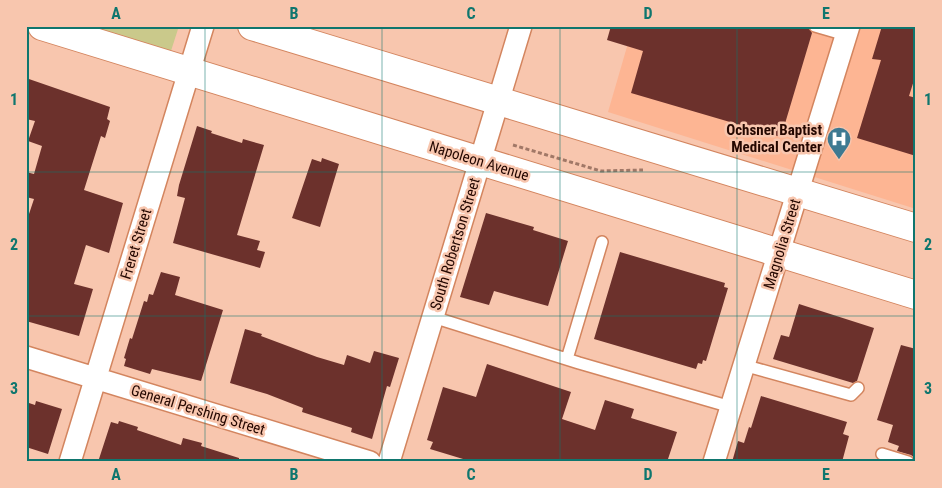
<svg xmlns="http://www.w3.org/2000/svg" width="942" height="488" font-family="'Roboto Condensed',sans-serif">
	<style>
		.built { fill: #fdb593 }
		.green { fill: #cac98b }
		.building { fill: #6c312c }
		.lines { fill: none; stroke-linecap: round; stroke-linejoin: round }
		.service-casing { stroke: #d3855f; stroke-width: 14 }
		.minor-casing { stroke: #d3855f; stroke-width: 24 }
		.secondary-casing { stroke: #d3855f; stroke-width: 30 }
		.path { stroke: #a17867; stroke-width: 3; stroke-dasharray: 4 2.5; stroke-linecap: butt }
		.service { stroke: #fff; stroke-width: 11 }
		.minor { stroke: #fff; stroke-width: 21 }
		.secondary { stroke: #fff; stroke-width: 28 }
		.grid { fill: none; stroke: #0f766e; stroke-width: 1; stroke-opacity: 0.55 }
		.labels { text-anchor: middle; stroke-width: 5; stroke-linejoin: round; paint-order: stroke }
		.poi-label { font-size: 15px; font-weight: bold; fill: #240700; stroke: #f8c6ae; text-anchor: end }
		.street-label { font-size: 15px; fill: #240700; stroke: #f8c6ae }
		.neatline { fill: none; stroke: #0f766e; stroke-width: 2 }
		.grid-label { font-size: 16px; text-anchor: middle; font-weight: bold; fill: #0f766e }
	</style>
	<rect width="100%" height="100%" fill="#f8c6ae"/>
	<!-- built -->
	<path class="built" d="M633 26H916V209L608 112Z"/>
	<!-- green -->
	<path class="green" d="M81 26H179L170 54Z"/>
	<!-- building -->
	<path class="building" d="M611 26H808L812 33 781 137 631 93 643 51 607 40Z
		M882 26H916V74L909 96 916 98V156L857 138 881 60 872 59Z
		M26 78 110 107 107 119 110 121 105 138 101 136 84 190 123 203 109 253 86 245 74 284 93 289 79 336 26 321V223L34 199 26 197V172L34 174 42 146 28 141 35 121 26 119Z
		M197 126 212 131 211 133 242 143 243 139 264 145 237 235 260 241 257 250 265 252 260 268 173 243 185 198 177 196 179 185Z
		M322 158 339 164 320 227 292 218 312 159 321 162Z
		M486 213 534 227 533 230 568 241 548 306 494 291 489 305 460 297Z
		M620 252 725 283 724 287 728 288 706 361 703 360 702 364 698 363 696 369 594 339Z
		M161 272 180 277 175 295 223 310 201 381 152 369 150 374 124 366 126 359 124 358 130 338 132 339 144 301 147 302 149 294 153 295Z
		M799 304 874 328 857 381 853 383 773 359 781 335 789 337Z
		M245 329 262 334 261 336 317 357 344 365 347 355 370 363 374 351 399 358 390 387 387 386 372 439 351 432 352 428 302 412 303 408 267 394 230 383Z
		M901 345 916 349V459L911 455 897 451 899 446 888 442 893 425 877 420Z
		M487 364 571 392 562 419 595 430 605 400 634 409 631 418 677 432 667 462H473L430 449 433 442 427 440 443 387 476 397Z
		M761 396 847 422 843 434 849 436 842 462H732L738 441 744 443 749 427 751 428Z
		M36 401 62 409 48 454 26 447V402L35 405Z
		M119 421 138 427 137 430 181 445 183 438 202 443 201 446 239 458V462H98L111 422 118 424Z"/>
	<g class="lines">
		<defs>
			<path id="service" d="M815 26 846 35
				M433 317 579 363 731 407
				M567 359 602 242
				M743 365 851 395 858 388
				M882 454 908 462"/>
			<path id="minor" d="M26 357 370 462
				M70 462 203 26
				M389 462 521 26
				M714 462 849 26"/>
			<path id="secondary" d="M42 26 916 295
				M252 26 916 228"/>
		</defs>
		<!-- service casing -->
		<use href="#service" class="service-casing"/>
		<!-- minor casing -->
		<use href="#minor" class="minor-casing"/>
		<!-- secondary casing -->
		<use href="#secondary" class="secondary-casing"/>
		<!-- path -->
		<path class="path" d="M513 145 601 171 643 170"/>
		<!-- service -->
		<use href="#service" class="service"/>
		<!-- minor -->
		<use href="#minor" class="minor"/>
		<!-- secondary -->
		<use href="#secondary" class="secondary"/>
	</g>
	<!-- grid -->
	<path class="grid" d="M205 26V462M382 26V462M560 26V462M737 26V462M26 172H916M26 316H916"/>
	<!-- icons -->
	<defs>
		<symbol id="hospital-pin" viewBox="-11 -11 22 30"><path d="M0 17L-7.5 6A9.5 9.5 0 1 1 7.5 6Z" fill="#3e7991" stroke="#f8c6ae"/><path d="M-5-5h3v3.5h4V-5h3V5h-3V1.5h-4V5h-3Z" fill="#fff"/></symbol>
	</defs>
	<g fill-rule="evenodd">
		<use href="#hospital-pin" x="825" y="125" width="28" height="38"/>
	</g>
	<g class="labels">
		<!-- poi labels -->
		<g class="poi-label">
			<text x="822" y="135">Ochsner Baptist<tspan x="822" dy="17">Medical Center</tspan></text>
		</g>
		<!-- street labels -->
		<g class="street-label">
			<text transform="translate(479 161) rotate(17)" y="5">Napoleon Avenue</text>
			<text transform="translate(136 244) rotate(-73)" y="5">Freret Street</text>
			<text transform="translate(455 244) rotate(-73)" y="5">South Robertson Street</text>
			<text transform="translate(782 244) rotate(-73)" y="5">Magnolia Street</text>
			<text transform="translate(198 410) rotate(17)" y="5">General Pershing Street</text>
		</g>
	</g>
	<!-- border -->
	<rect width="942" height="488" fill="none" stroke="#f8c6ae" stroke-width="55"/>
	<rect x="28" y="28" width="886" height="432" class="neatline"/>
	<g class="grid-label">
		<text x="116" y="19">A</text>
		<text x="294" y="19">B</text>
		<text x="471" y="19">C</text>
		<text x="648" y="19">D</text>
		<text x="826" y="19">E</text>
		<text x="14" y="105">1</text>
		<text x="928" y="105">1</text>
		<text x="14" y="250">2</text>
		<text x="928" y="250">2</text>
		<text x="14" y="394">3</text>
		<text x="928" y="394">3</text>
		<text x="116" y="480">A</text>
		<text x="294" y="480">B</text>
		<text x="471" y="480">C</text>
		<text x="648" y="480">D</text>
		<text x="826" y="480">E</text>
	</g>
</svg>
